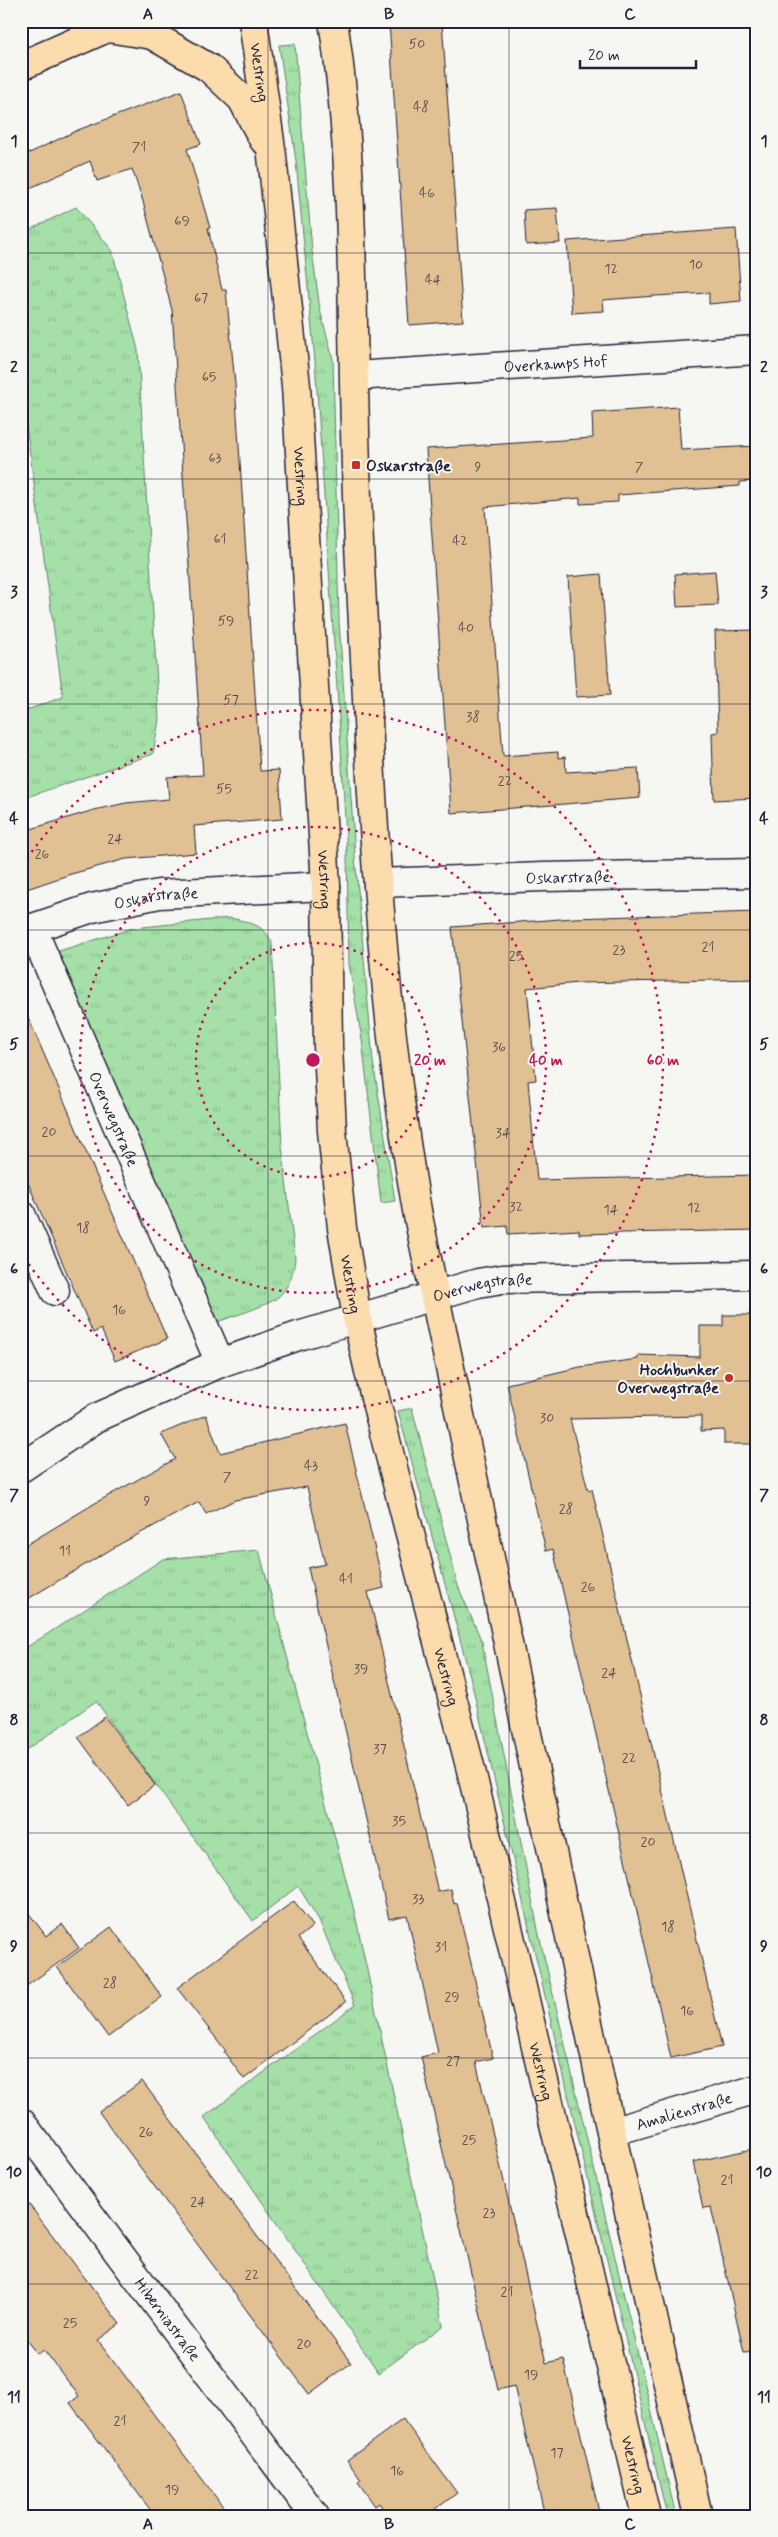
<svg xmlns="http://www.w3.org/2000/svg" width="778" height="2537" font-family="Mynerve,sans-serif">
	<style>
		.grass { fill: url(#grass-tufts); stroke: #638171 }
		.building { fill: #e1c093; stroke: #22223b }
		.lines { fill: none; stroke-linecap: round; stroke-linejoin: round }
		.minor-casing { stroke: #22223b; stroke-width: 31 }
		.major-casing { stroke: #22223b; stroke-width: 31 }
		.minor { stroke: #f6f6f2; stroke-width: 28 }
		.major { stroke: #fcdcac; stroke-width: 28 }
		.grid { fill: none; stroke: #22223b; stroke-width: 1; stroke-opacity: 0.55 }
		.ring { fill: none; stroke: #c2185b; stroke-width: 2.5; stroke-dasharray: 2.5 5 }
		.poi-dot { fill: #c8321e; stroke: #f6f6f2; stroke-width: 2 }
		.labels { text-anchor: middle; stroke-width: 4; stroke-linejoin: round; paint-order: stroke }
		.number-label { font-size: 14px; fill: #524a51 }
		.street-label { font-size: 16px; fill: #22223b; stroke: #f6f6f2 }
		.poi-label { font-size: 16px; font-weight: bold; fill: #22223b; stroke: #f6f6f2; text-anchor: start }
		.centre { fill: #c2185b; stroke: #f6f6f2; stroke-width: 2.5 }
		.ring-label { font-size: 15px; text-anchor: middle; font-weight: bold; fill: #c2185b; stroke: #f6f6f2; stroke-width: 4; stroke-linejoin: round; paint-order: stroke }
		.neatline { fill: none; stroke: #22223b; stroke-width: 2 }
		.grid-label { font-size: 16px; text-anchor: middle; font-weight: bold; fill: #22223b }
	</style>
	<defs>
		<pattern id="grass-tufts" width="24" height="20" patternUnits="userSpaceOnUse" patternTransform="scale(1.25)"><rect width="24" height="20" fill="#a4e0a7"/><path d="M3 7l-1-3M5 7V3M7 7l1-3M15 17l-1-3M17 17v-4M19 17l1-3" fill="none" stroke="#8dc091"/></pattern>
	</defs>
	<rect width="100%" height="100%" fill="#f6f6f2"/>
	<filter id="ink" filterUnits="userSpaceOnUse"><feTurbulence type="fractalNoise" baseFrequency=".02" numOctaves="2"/><feDisplacementMap in="SourceGraphic" scale="10" xChannelSelector="R" yChannelSelector="G"/><feConvolveMatrix kernelMatrix="1 2 1 2 8 2 1 2 1" color-interpolation-filters="sRGB"/></filter>
	<g filter="url(#ink)">
		<!-- grass -->
		<path class="grass" d="M295 44 312 251 320 310 333 359 339 622 355 856 373 1061 395 1201 381 1203 362 1040 349 964 347 854 341 748 315 361 296 161 279 45Z
			M76 207 112 250 138 350 159 720 153 754 21 799V712L63 697 21 388V234Z
			M230 918C249 922 264 924 272 943L282 1146 295 1258C294 1272 289 1288 278 1297 268 1306 227 1318 212 1324L57 957 59 951 133 928Z
			M412 1408 458 1586 482 1642 539 1935 676 2516H667L470 1676 398 1411Z
			M259 1550 355 1914 443 2326 379 2373 204 2117 355 2005 319 1920 298 1886 253 1921 96 1701 21 1754V1651L163 1559Z"/>
		<!-- building -->
		<path class="building" d="M389 21H442L463 321 409 325Z
			M181 91 201 144 187 149 210 228H208L222 290H226L235 384 260 771 279 770 282 819 194 826 196 853 126 859 71 874 21 891V832L94 810 126 803 169 799 167 777 203 775 172 310 142 198 132 169 97 181 90 161 21 192V157L78 130Z
			M557 208 560 243 526 245 524 210Z
			M736 229 741 301 709 304V293L655 296 603 300 604 311 572 313 567 241Z
			M678 407 681 450 757 446V481L740 482V486L618 495V502L580 504V498L485 507 503 756 558 752V758L565 757 566 772 638 768 640 798 451 813 426 449 593 438 592 413Z
			M715 571 718 605 677 607 675 574Z
			M601 574 610 695 576 697 568 577Z
			M757 630V798L714 800 712 733 718 732 715 631Z
			M757 912V979L578 983 527 988 536 1080 528 1081 537 1180 757 1175V1230L579 1234V1230L508 1234 507 1226 484 1228 452 927 574 918Z
			M21 1001 167 1339 115 1361 101 1329 93 1333 21 1167Z
			M723 1315H757V1444H724V1430L701 1431V1416L570 1419 588 1490 592 1489 722 2047 671 2058 553 1549 546 1551 507 1384 580 1367 638 1359V1355L700 1357V1326H723Z
			M206 1415 220 1453 345 1423 384 1588 368 1592 438 1892 451 1889 454 1904 457 1903 493 2058 476 2062 502 2173 546 2363 563 2359 600 2516H545L514 2386 498 2390 421 2057 438 2053 431 2021 407 1915 389 1919 308 1568 325 1564 307 1487 235 1500 206 1514 199 1502 120 1544 21 1603V1548L97 1502 175 1459 161 1434Z
			M105 1717 155 1785 128 1805 78 1737Z
			M294 1901 313 1926 298 1938 346 2002 244 2079 224 2052 226 2051 177 1988Z
			M21 1903 46 1936 62 1924 79 1948 21 1990Z
			M111 1927 162 1997 108 2037 57 1967Z
			M142 2081 351 2363 309 2394 99 2112Z
			M757 2148V2351L744 2352 711 2207 703 2208 693 2162Z
			M21 2194 120 2324 98 2340 230 2516H155L70 2403 79 2396 44 2350 38 2354 21 2332Z
			M403 2419 457 2493 427 2516H388L379 2503 375 2506 358 2482 361 2480 347 2460Z"/>
		<g class="lines">
			<defs>
				<g id="minor">
					<path id="s1" d="M355 376 757 350"/>
					<path id="s2" d="M378 883 543 877 757 873"/>
					<path id="s3" d="M32 928 220 1363"/>
					<path id="s4" d="M21 932 92 908 159 894 326 886"/>
					<path d="M21 1214 55 1291"/>
					<path id="s5" d="M21 1468 96 1418 220 1363 298 1336 478 1283 502 1279 757 1275"/>
					<path id="s6" d="M21 2122 315 2516"/>
					<path id="s7" d="M611 2132 757 2089"/>
				</g>
				<g id="major">
					<path id="s8" d="M253 21 272 156 296 386 326 886 328 1046 332 1131 342 1228 357 1318 375 1398 471 1770 646 2516"/>
					<path d="M333 21C356 169 351 318 356 466 358 537 362 607 366 677 374 858 386 1038 418 1216L611 2132 698 2516"/>
					<path d="M108 28 152 35 209 68 242 99 263 139"/>
					<path d="M21 66 123 21"/>
				</g>
			</defs>
			<!-- minor casing -->
			<use href="#minor" class="minor-casing"/>
			<!-- major casing -->
			<use href="#major" class="major-casing"/>
			<!-- minor -->
			<use href="#minor" class="minor"/>
			<!-- major -->
			<use href="#major" class="major"/>
		</g>
	</g>
	<!-- grid -->
	<path class="grid" d="M268 21V2516M509 21V2516M21 253H757M21 479H757M21 704H757M21 930H757M21 1156H757M21 1381H757M21 1607H757M21 1833H757M21 2058H757M21 2284H757"/>
	<!-- distance rings -->
	<g class="ring">
		<circle cx="313" cy="1060" r="117"/>
		<circle cx="313" cy="1060" r="233"/>
		<path d="M23 864A350 350 0 1 1 23 1256"/>
	</g>
	<!-- markers -->
	<g class="poi-dot">
		<rect x="351" y="460" width="10" height="10" rx="2.5"/>
		<circle cx="729" cy="1378" r="5"/>
	</g>
	<g class="labels">
		<!-- number labels -->
		<g class="number-label">
			<text x="417" y="48">50</text>
			<text x="421" y="111">48</text>
			<text x="139" y="151">71</text>
			<text x="427" y="197">46</text>
			<text x="182" y="225">69</text>
			<text x="696" y="269">10</text>
			<text x="611" y="273">12</text>
			<text x="433" y="284">44</text>
			<text x="201" y="302">67</text>
			<text x="209" y="381">65</text>
			<text x="215" y="462">63</text>
			<text x="478" y="471">9</text>
			<text x="639" y="471">7</text>
			<text x="220" y="543">61</text>
			<text x="460" y="545">42</text>
			<text x="226" y="625">59</text>
			<text x="466" y="632">40</text>
			<text x="231" y="704">57</text>
			<text x="473" y="721">38</text>
			<text x="505" y="785">22</text>
			<text x="224" y="793">55</text>
			<text x="115" y="843">24</text>
			<text x="42" y="858">26</text>
			<text x="708" y="951">21</text>
			<text x="619" y="954">23</text>
			<text x="516" y="960">25</text>
			<text x="499" y="1051">36</text>
			<text x="49" y="1136">20</text>
			<text x="503" y="1137">34</text>
			<text x="516" y="1211">32</text>
			<text x="694" y="1212">12</text>
			<text x="611" y="1214">14</text>
			<text x="83" y="1232">18</text>
			<text x="119" y="1314">16</text>
			<text x="547" y="1422">30</text>
			<text x="311" y="1470">43</text>
			<text x="227" y="1481">7</text>
			<text x="147" y="1505">9</text>
			<text x="566" y="1513">28</text>
			<text x="65" y="1555">11</text>
			<text x="346" y="1583">41</text>
			<text x="588" y="1591">26</text>
			<text x="361" y="1673">39</text>
			<text x="609" y="1677">24</text>
			<text x="380" y="1753">37</text>
			<text x="629" y="1762">22</text>
			<text x="399" y="1825">35</text>
			<text x="648" y="1846">20</text>
			<text x="418" y="1903">33</text>
			<text x="668" y="1931">18</text>
			<text x="441" y="1951">31</text>
			<text x="110" y="1987">28</text>
			<text x="452" y="2001">29</text>
			<text x="687" y="2015">16</text>
			<text x="453" y="2065">27</text>
			<text x="146" y="2136">26</text>
			<text x="469" y="2144">25</text>
			<text x="727" y="2184">21</text>
			<text x="198" y="2206">24</text>
			<text x="489" y="2217">23</text>
			<text x="252" y="2279">22</text>
			<text x="507" y="2296">21</text>
			<text x="70" y="2327">25</text>
			<text x="304" y="2348">20</text>
			<text x="531" y="2379">19</text>
			<text x="120" y="2425">21</text>
			<text x="557" y="2457">17</text>
			<text x="397" y="2475">16</text>
			<text x="172" y="2494">19</text>
		</g>
		<!-- street labels -->
		<g class="street-label">
			<text dy="6" stroke="none"><textPath href="#s8" startOffset="52">Westring</textPath></text>
			<text dy="6" stroke="none"><textPath href="#s1" startOffset="201">Overkamps Hof</textPath></text>
			<text dy="6" stroke="none"><textPath href="#s8" startOffset="458">Westring</textPath></text>
			<text dy="6" stroke="none"><textPath href="#s2" startOffset="190">Oskarstraße</textPath></text>
			<text dy="6" stroke="none"><textPath href="#s8" startOffset="862">Westring</textPath></text>
			<text dy="6" stroke="none"><textPath href="#s4" startOffset="140">Oskarstraße</textPath></text>
			<text dy="6" stroke="none"><textPath href="#s3" startOffset="208">Overwegstraße</textPath></text>
			<text dy="6" stroke="none"><textPath href="#s8" startOffset="1268">Westring</textPath></text>
			<text dy="6" stroke="none"><textPath href="#s5" startOffset="500">Overwegstraße</textPath></text>
			<text dy="6" stroke="none"><textPath href="#s8" startOffset="1672">Westring</textPath></text>
			<text dy="6" stroke="none"><textPath href="#s8" startOffset="2078">Westring</textPath></text>
			<text dy="6" stroke="none"><textPath href="#s7" startOffset="76">Amalienstraße</textPath></text>
			<text dy="6" stroke="none"><textPath href="#s6" startOffset="246">Hiberniastraße</textPath></text>
			<text dy="6" stroke="none"><textPath href="#s8" startOffset="2482">Westring</textPath></text>
		</g>
		<!-- poi labels -->
		<g class="poi-label">
			<text x="366" y="471">Oskarstraße</text>
			<text x="719" y="1375" text-anchor="end">Hochbunker<tspan x="719" dy="18">Overwegstraße</tspan></text>
		</g>
	</g>
	<circle cx="313" cy="1060" r="8" class="centre"/>
	<g class="ring-label">
		<text x="430" y="1065">20 m</text>
		<text x="546" y="1065">40 m</text>
		<text x="663" y="1065">60 m</text>
	</g>
	<!-- margin -->
	<rect width="778" height="2537" fill="none" stroke="#f6f6f2" stroke-width="55"/>
	<!-- scale -->
	<path d="M580 60v8h116v-8" fill="none" stroke="#22223b" stroke-width="2.5"/>
	<text x="588" y="60" font-size="15" fill="#22223b" stroke="#f6f6f2" stroke-width="4" paint-order="stroke">20 m</text>
	<rect x="28" y="28" width="722" height="2482" class="neatline"/>
	<g class="grid-label">
		<text x="148" y="19">A</text>
		<text x="389" y="19">B</text>
		<text x="630" y="19">C</text>
		<text x="14" y="146">1</text>
		<text x="764" y="146">1</text>
		<text x="14" y="372">2</text>
		<text x="764" y="372">2</text>
		<text x="14" y="597">3</text>
		<text x="764" y="597">3</text>
		<text x="14" y="823">4</text>
		<text x="764" y="823">4</text>
		<text x="14" y="1049">5</text>
		<text x="764" y="1049">5</text>
		<text x="14" y="1274">6</text>
		<text x="764" y="1274">6</text>
		<text x="14" y="1500">7</text>
		<text x="764" y="1500">7</text>
		<text x="14" y="1725">8</text>
		<text x="764" y="1725">8</text>
		<text x="14" y="1951">9</text>
		<text x="764" y="1951">9</text>
		<text x="14" y="2177">10</text>
		<text x="764" y="2177">10</text>
		<text x="14" y="2402">11</text>
		<text x="764" y="2402">11</text>
		<text x="148" y="2529">A</text>
		<text x="389" y="2529">B</text>
		<text x="630" y="2529">C</text>
	</g>
</svg>
